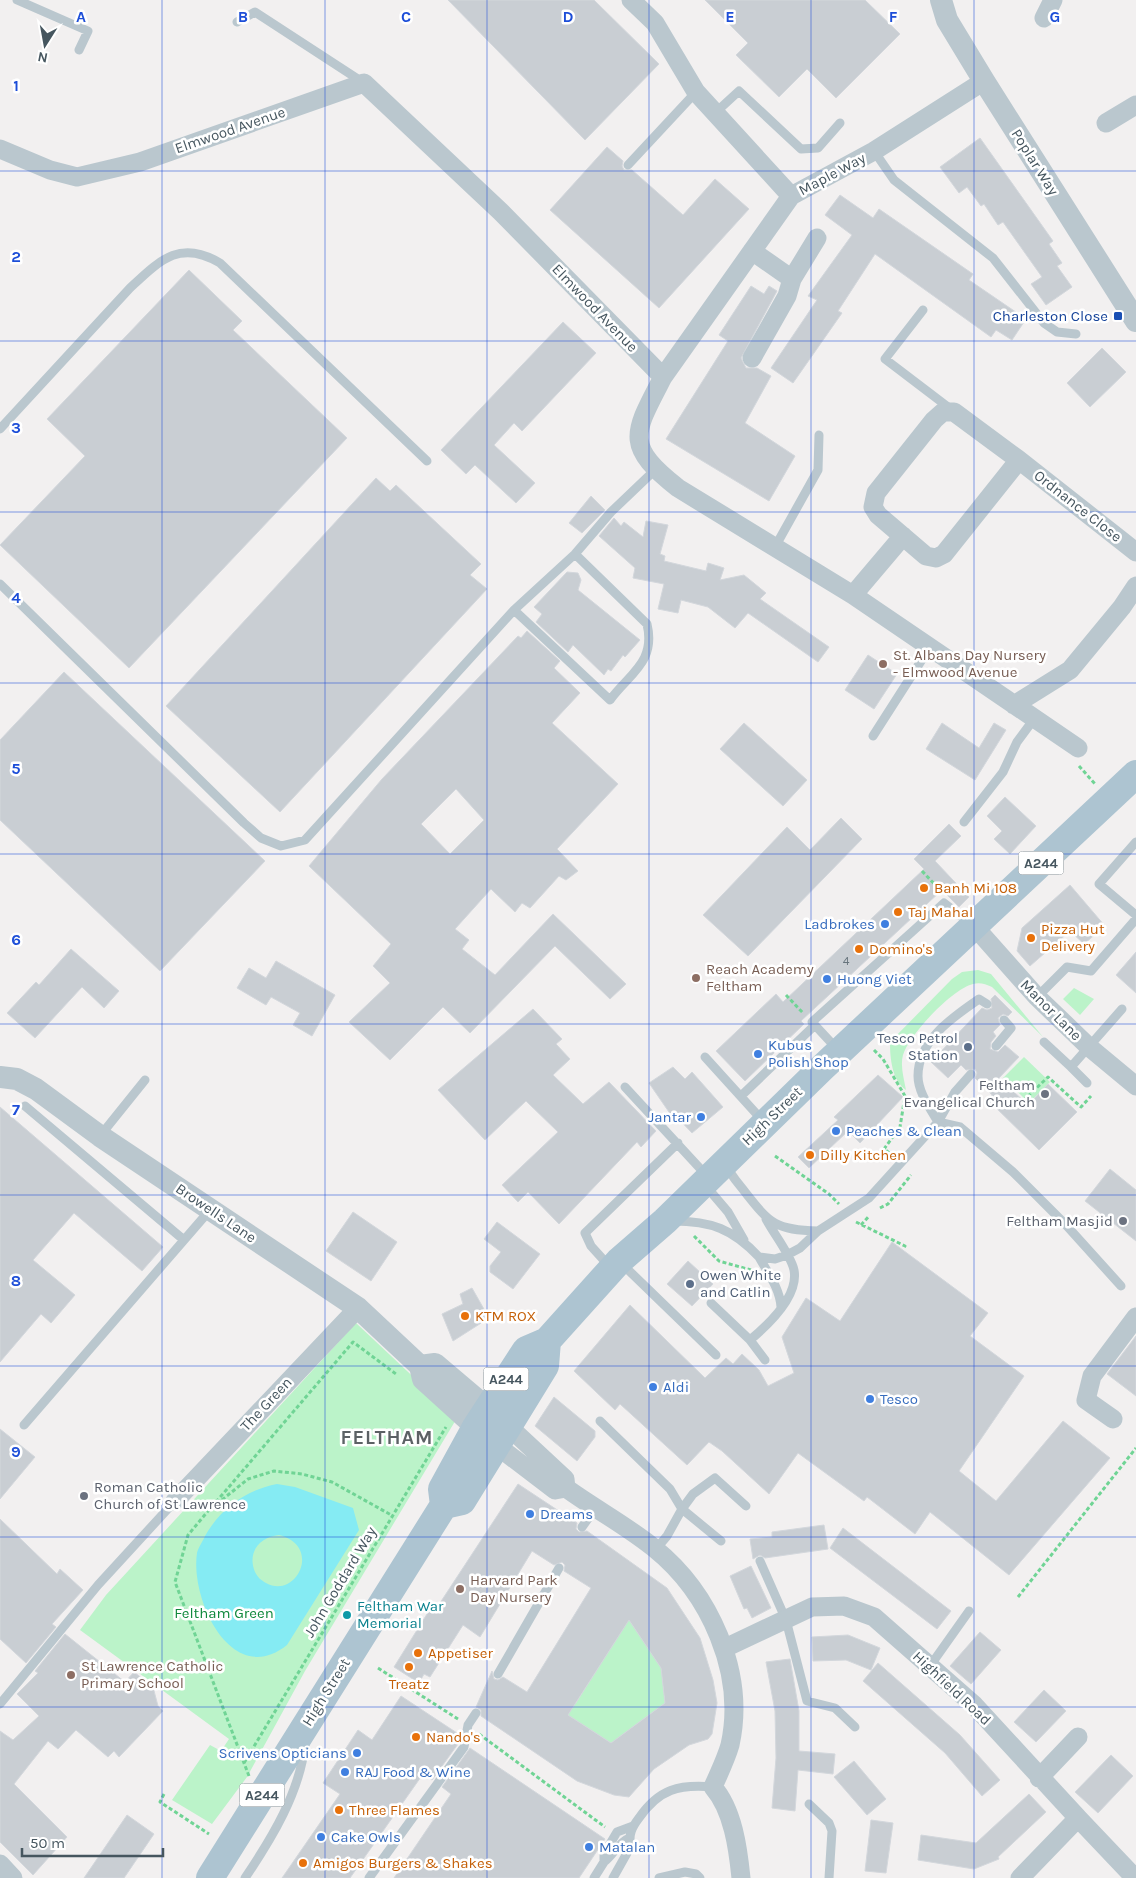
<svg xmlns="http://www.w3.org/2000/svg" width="1136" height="1878" font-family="Karla,sans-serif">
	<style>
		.green { fill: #bbf3c9 }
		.water { fill: #85ebf3; fill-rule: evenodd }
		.building { fill: #c9ced3; stroke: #d3d7dc; fill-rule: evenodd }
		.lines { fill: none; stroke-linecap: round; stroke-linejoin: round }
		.path { stroke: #70d495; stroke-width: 3; stroke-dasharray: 4 2.5; stroke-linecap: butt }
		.service { stroke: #bac7ce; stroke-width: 9 }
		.minor { stroke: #bac7ce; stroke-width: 19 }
		.tertiary { stroke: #bac7ce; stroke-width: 22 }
		.primary { stroke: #adc4d1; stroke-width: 28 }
		.grid { fill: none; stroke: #1d4ed8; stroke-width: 1; stroke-opacity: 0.55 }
		.transit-dot { fill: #1a4fb4; stroke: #fff; stroke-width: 2 }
		.education-dot { fill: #8d6e63; stroke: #fff; stroke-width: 2 }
		.food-dot { fill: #e8710a; stroke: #fff; stroke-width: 2 }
		.shop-dot { fill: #3f7fe0; stroke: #fff; stroke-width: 2 }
		.service-dot { fill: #5c6f8a; stroke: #fff; stroke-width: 2 }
		.worship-dot { fill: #6b7280; stroke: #fff; stroke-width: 2 }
		.culture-dot { fill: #0f9aa8; stroke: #fff; stroke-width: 2 }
		.labels { text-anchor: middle; stroke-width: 5; stroke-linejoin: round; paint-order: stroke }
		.number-label { font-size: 12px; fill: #67747c }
		.shield { fill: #fff; stroke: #7e898f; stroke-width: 1 }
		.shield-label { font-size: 14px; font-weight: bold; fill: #46565f }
		.street-label { font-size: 15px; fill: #46565f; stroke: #fff }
		.transit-label { font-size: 15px; fill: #164399; stroke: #fff; text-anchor: end }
		.education-label { font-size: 15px; fill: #785e54; stroke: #fff; text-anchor: start }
		.food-label { font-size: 15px; fill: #c56008; stroke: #fff; text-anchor: start }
		.shop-label { font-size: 15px; fill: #366cbe; stroke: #fff; text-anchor: start }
		.service-label { font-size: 15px; fill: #4e5e75; stroke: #fff; text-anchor: end }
		.worship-label { font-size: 15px; fill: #5b616d; stroke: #fff; text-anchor: end }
		.culture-label { font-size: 15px; fill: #0d838f; stroke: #fff; text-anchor: start }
		.park-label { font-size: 15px; fill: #0f883b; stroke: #fff }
		.district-label { font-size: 20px; font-weight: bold; letter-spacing: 1px; fill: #5c6165; stroke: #fff }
		.grid-label { font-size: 16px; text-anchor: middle; font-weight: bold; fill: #1d4ed8; stroke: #fff; stroke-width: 5; stroke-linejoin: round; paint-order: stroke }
	</style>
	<rect width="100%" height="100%" fill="#f2f0f0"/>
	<!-- green -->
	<path class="green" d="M978 970 991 974 1043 1037 992 987C985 984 980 982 973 984 952 989 909 1035 903 1055 900 1066 904 1079 906 1090 892 1080 890 1059 890 1042L952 979 962 972Z
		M1074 988 1094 999 1080 1015 1063 999Z
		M1024 1057 1050 1082 1027 1105 1021 1099 1023 1097 1003 1078Z
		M356 1323 457 1418 305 1671 247 1777 212 1824 172 1800 210 1745 221 1751 229 1739 80 1630 106 1595Z
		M627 1617 661 1668 665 1703 611 1743 552 1705 576 1703 621 1632Z"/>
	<!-- water -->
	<path class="water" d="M277 1484 295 1487 353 1508 359 1530 287 1645C232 1689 190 1600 197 1553 198 1548 203 1541 205 1536 221 1508 246 1490 277 1484ZM279 1535C323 1546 296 1600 266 1583 261 1580 258 1578 255 1572 247 1553 259 1537 279 1535Z"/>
	<!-- building -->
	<path class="building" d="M448 0H594L659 64 585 140Z
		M705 0H865L900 34 836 98 807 69 779 97 736 55 748 43Z
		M980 138 1053 241 1049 244 1062 263 1057 266 1072 287 1046 305 1031 284 1042 277 1003 222 998 225 984 204 981 206 967 187 959 193 940 167Z
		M607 147 623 161 622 166 624 170H632L683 215 715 179 749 209 659 308 550 210Z
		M840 195 873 218 879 209 973 274 969 280 1026 319 1012 340 996 330 991 337 875 254 838 311 842 313 793 383 771 368 817 300 808 296 852 235 825 215Z
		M189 270 242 321 233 330 347 438 129 668 0 545 85 456 47 419Z
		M751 286 764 294 769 286 777 291 741 358 746 368H757L771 376 745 423 795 456 769 501 666 439 728 341 719 335Z
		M563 322 596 353 522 431 514 423 494 445 535 483 516 503 475 465 466 474 441 450Z
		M1102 348 1126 372 1090 407 1067 383Z
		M376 478 390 491 396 485 481 564 470 575 487 589 280 812 166 706Z
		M591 496 605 510 582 533 569 523Z
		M614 518 621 526 624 522 643 537 646 521 668 525 660 554 665 556 664 561 706 571 708 563 724 568 720 580 744 575 766 593 760 599 829 647 818 662 748 613 735 628 708 607 681 600 678 613 658 609 664 584 633 578 635 568 599 536Z
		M567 572 578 573 581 580 578 590 640 640 625 657 623 655 611 671 608 669 604 675 573 645 568 652 536 622 542 614 534 607Z
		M527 631 560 661 554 668 580 693 552 723 618 784 557 849 578 871 566 880 559 876 530 908 522 903 515 912 491 889 455 929 469 940 462 949 495 975 553 914 626 984 610 999 555 946 470 1033 443 1007 390 1060 349 1022 390 983 373 966 391 944 309 866 382 779 518 636 521 638ZM456 789 484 820 450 854 421 824Z
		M868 655 897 674 874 709 845 690Z
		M64 672 265 861 160 971 0 820V740Z
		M744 723 807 780 783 806 720 749Z
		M942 723 979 748 994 723 1006 730 975 780 926 749Z
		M1005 797 1036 826 1010 854 994 839 1002 831 987 816Z
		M841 818 862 839 748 956 703 915 787 827 810 850Z
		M949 824 961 836 935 861 969 897 959 907 942 890 801 1021 804 1024 745 1081 716 1051 776 994 783 1002 924 869 914 859Z
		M1070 885 1105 926 1084 944 1070 931 1030 966 1017 951 1022 928Z
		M71 949 119 991 104 1008 82 987 35 1038 7 1013 36 982 39 985Z
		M1136 952V993L1116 975Z
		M276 961 335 995 312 1036 293 1025 300 1013 271 997 266 1005 237 988 249 968 266 978Z
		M995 995 1012 1012 1008 1016 1003 1014 998 1018 1000 1025 993 1032 996 1036 991 1042 990 1049 998 1052 1005 1045 1019 1057 999 1078 1028 1105 1048 1084 1077 1112 1039 1150 988 1100 992 1095 975 1078 977 1073 975 1069 966 1070 961 1065 948 1078 931 1062 982 1008 987 1010 992 1008 991 999Z
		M533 1009 562 1039 556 1044 570 1059 553 1075 583 1104 609 1082 656 1131 641 1147 637 1142 559 1224 528 1192 518 1202 502 1185 558 1132 526 1101 485 1140 438 1090Z
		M673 1067 685 1079 692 1072 723 1107 692 1133 673 1113 671 1115 649 1083Z
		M878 1075 903 1097 860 1143 848 1131 809 1168 798 1157 838 1120 834 1117Z
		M0 1107 163 1247 142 1271 74 1213 33 1260 75 1295 51 1323 41 1314 0 1362Z
		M1110 1169 1136 1190V1241L1085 1201Z
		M353 1212 397 1242 371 1281 326 1251Z
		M497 1222 540 1254 513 1289 490 1272V1266L501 1252 484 1239Z
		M892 1242 988 1313 970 1336 1024 1376 959 1471 996 1501 1063 1421 1110 1458 1009 1575 930 1512 915 1534 867 1497 864 1501 798 1453 769 1494 722 1451 709 1442 687 1465 620 1404 615 1410 574 1371 630 1305 705 1378 726 1358 733 1364 742 1354 759 1370 768 1386 794 1373 782 1337 806 1298 840 1321Z
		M688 1261 713 1284 692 1306 667 1284Z
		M472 1288 489 1318 453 1341 442 1314 463 1304 460 1294Z
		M1136 1336V1396L1107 1374Z
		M554 1397 595 1431V1437L577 1461 535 1426Z
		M0 1429 35 1457 0 1499Z
		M518 1484 577 1523 576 1529 579 1532 587 1531 667 1588 700 1638 713 1680 717 1703 712 1734 708 1739 689 1745 654 1769 629 1797 614 1795 577 1781 481 1716V1710L476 1707 492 1671 494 1679 498 1680 503 1677 527 1692 591 1588 564 1571 565 1565 562 1562 554 1565 532 1551 480 1637 463 1625 430 1677 424 1674 419 1683 394 1667 432 1606 436 1609ZM629 1620 661 1668 665 1703 611 1743 568 1715Z
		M0 1519 57 1574 60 1569 83 1590 52 1624 56 1627 26 1663 0 1639Z
		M824 1525 828 1549 765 1558 760 1555 753 1559 750 1539 772 1537V1532Z
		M843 1528 951 1611 937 1629 830 1548Z
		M751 1566 771 1608 752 1618 747 1608 744 1609 730 1576Z
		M980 1632 1001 1650 971 1684 950 1666Z
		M65 1634 125 1682 134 1672 153 1687 158 1706 163 1711 119 1757 114 1751 108 1757 76 1730 58 1749 48 1741 14 1784 67 1837 33 1875 0 1842V1731L13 1740 39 1716 17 1694 38 1673 35 1671Z
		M848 1635 880 1648 871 1670 846 1660 813 1661 812 1637Z
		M790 1659 799 1711V1751L835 1754 833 1774 798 1770 795 1811 772 1808 776 1758 775 1711 766 1662Z
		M878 1663 960 1735 1000 1780 982 1796 945 1753 863 1681Z
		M1044 1690 1066 1711 1036 1742 1014 1722Z
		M401 1696 460 1735 457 1739 458 1744 432 1780 423 1774 350 1878H282L340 1794 323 1783 358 1730 372 1740Z
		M470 1748 605 1839 579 1878H394L451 1794 442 1787Z
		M1111 1755 1133 1776 1098 1813 1075 1792Z
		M854 1761 886 1799 867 1815 834 1777Z
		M1029 1794 1046 1812 998 1857 999 1859 974 1869 918 1860 921 1835 976 1843Z
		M127 1815 154 1834 124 1878H84Z
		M871 1820 893 1823 886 1873 865 1871Z"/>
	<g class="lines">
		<!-- path -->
		<path class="path" d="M1079 766 1095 784
			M922 871 941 891
			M786 995 803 1013
			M874 1050 883 1059 905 1096 900 1127 884 1149 891 1154
			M1023 1101 1048 1077 1081 1107 1091 1096
			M775 1156 829 1194 839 1204
			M880 1208 888 1204 911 1175
			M856 1222 905 1246 903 1249
			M861 1225 869 1216
			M694 1236 719 1261 751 1270
			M216 1502 353 1342 396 1374
			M1018 1597 1136 1448
			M378 1668 458 1719
			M479 1734 605 1827
			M244 1763 446 1427
			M249 1776 175 1582 188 1535 208 1511 248 1479 274 1471 302 1474 332 1482 393 1516
			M164 1794 160 1802 209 1834"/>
		<!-- service -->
		<path class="service" d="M17 0 88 31 79 50
			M237 22 255 12 364 83
			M715 113 739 91 801 149 818 148 840 123
			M874 151 894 180 993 258 1044 323 1057 332 1076 334
			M628 165 696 92
			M923 310 885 359 952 410
			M0 429 130 288C160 260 180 239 220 263L427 461
			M775 547 818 470 819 435
			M0 584 244 823 261 838 281 846 305 840 514 610 575 554 611 512 655 470
			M514 610 610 700C630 673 656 662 647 624L575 554
			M873 736 930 647
			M964 822 1003 772 1017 742 1034 719
			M1136 842 1099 884 1136 915
			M1037 997 1067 967 1091 971 1136 919
			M987 1004 979 999C953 1017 918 1040 918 1076 918 1092 930 1108 938 1122L960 1127 1013 1172 1066 1225 1121 1286
			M1044 1042 1071 1067 1122 1009
			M996 1046 1011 1028 1004 1020
			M838 1050 812 1022 944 903 971 924
			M705 1057 763 1121
			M1071 1067 1087 1083
			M625 1087 707 1176
			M741 1096 815 1025
			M25 1106 184 1240
			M100 1136 145 1080
			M727 1166C731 1176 739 1184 745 1192 770 1224 776 1230 818 1231
			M705 1185 728 1212 744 1240
			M673 1221C711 1221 733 1229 759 1257L775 1259 787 1255 800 1248 818 1231 869 1198 938 1122 955 1092 971 1074
			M759 1257C768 1273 780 1289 781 1307
			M621 1263 716 1355
			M610 1267 591 1246 585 1233 678 1143
			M711 1303 750 1340 765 1360
			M750 1340C768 1325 799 1296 794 1270 791 1255 773 1233 766 1219
			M600 1421 670 1489 682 1509 693 1494 715 1478 746 1506
			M24 1425 210 1210
			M582 1527 595 1509
			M656 1549 667 1536 682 1509 721 1541
			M760 1561 786 1620 807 1701 835 1708 855 1727
			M930 1666 969 1611
			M498 1674 559 1568
			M0 1704 98 1585 175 1501
			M809 1804 829 1823 832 1831 829 1878
			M604 1862C614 1854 618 1843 629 1838
			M245 1878C272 1838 300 1792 305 1744
			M369 1878 464 1747 468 1725 476 1713
			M594 1878 604 1862V1854L617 1832 633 1826
			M613 1878 631 1846C628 1835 632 1827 639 1818 659 1789 679 1784 713 1787
			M659 1878 685 1872 696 1874 700 1878"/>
		<!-- minor -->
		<path class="minor" d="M631 0 655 23 696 92 791 196
			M1044 18 1053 0
			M1106 123 1136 105
			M0 149 50 170 77 177 140 162 364 83 501 212 663 377C634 433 623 445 678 488L853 595 1078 748
			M752 251 792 279
			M752 358 787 296 792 279 817 238
			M663 377 791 196 874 151 984 81
			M943 412H954L1019 460 944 554 936 558 926 556 878 515 873 507 876 493 934 420Z
			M1019 460 1136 552
			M853 595 903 536
			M1014 705 1070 670 1122 607 1136 586
			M974 926 1037 997 1089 1047 1136 1086
			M1113 1419 1086 1400 1092 1376 1136 1317
			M508 1426 565 1479 566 1488C595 1509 627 1526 654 1548 710 1593 746 1673 730 1745 726 1759 719 1773 713 1787 733 1810 738 1848 741 1878
			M496 1445 555 1490 566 1488
			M175 1501 358 1308
			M725 1648 812 1607 844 1606 874 1617 974 1705 1078 1818 1020 1878
			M1039 1778 1078 1737
			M1078 1818 1135 1878
			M0 1864 13 1878"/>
		<!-- tertiary -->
		<path class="tertiary" d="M941 0 947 20 984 81 1136 321
			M0 1077 17 1079 36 1089 100 1136 358 1308 420 1366 423 1379 488 1438
			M420 1366 435 1364 501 1420"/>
		<!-- primary -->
		<path class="primary" d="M444 1505 462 1501 545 1366 547 1341
			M210 1878 444 1505 442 1489 476 1427 526 1350 547 1341 619 1261 665 1221 822 1068 1136 774"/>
	</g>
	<!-- grid -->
	<path class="grid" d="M162 0V1878M325 0V1878M487 0V1878M649 0V1878M811 0V1878M974 0V1878M0 171H1136M0 341H1136M0 512H1136M0 683H1136M0 854H1136M0 1024H1136M0 1195H1136M0 1366H1136M0 1537H1136M0 1707H1136"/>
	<!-- markers -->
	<rect class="transit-dot" x="1113" y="311" width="10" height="10" rx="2.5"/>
	<g class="education-dot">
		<circle cx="883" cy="664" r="5"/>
		<circle cx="696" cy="978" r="5"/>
		<circle cx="460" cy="1589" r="5"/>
		<circle cx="71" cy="1675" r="5"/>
	</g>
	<g class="food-dot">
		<circle cx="924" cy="888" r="5"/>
		<circle cx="898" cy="912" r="5"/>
		<circle cx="1031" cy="938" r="5"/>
		<circle cx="859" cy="949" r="5"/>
		<circle cx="810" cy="1155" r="5"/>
		<circle cx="465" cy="1316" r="5"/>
		<circle cx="418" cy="1653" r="5"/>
		<circle cx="409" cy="1667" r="5"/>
		<circle cx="416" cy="1737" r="5"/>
		<circle cx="339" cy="1810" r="5"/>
		<circle cx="303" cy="1863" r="5"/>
	</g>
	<g class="shop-dot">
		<circle cx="885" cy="924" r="5"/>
		<circle cx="827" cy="979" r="5"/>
		<circle cx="758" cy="1054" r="5"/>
		<circle cx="701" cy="1117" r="5"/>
		<circle cx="836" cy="1131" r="5"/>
		<circle cx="653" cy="1387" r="5"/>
		<circle cx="870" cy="1399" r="5"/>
		<circle cx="530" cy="1514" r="5"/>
		<circle cx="357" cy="1753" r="5"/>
		<circle cx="345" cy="1772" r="5"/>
		<circle cx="321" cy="1837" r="5"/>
		<circle cx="589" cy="1847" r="5"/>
	</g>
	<g class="service-dot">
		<circle cx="968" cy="1047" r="5"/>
		<circle cx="690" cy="1284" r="5"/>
	</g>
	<g class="worship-dot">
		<circle cx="1045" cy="1094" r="5"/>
		<circle cx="1123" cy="1221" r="5"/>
		<circle cx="84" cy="1496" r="5"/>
	</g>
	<circle class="culture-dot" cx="347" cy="1615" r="5"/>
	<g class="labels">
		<!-- number labels -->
		<g class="number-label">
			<text x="846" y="965">4</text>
		</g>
		<!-- shield labels -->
		<g class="shield">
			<rect x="1018.5" y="851.5" width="45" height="23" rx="4"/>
			<rect x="483.5" y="1367.5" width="45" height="23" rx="4"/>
			<rect x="239.5" y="1783.5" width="45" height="23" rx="4"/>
		</g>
		<g class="shield-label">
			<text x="1041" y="868">A244</text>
			<text x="506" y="1384">A244</text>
			<text x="262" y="1800">A244</text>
		</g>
		<!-- street labels -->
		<g class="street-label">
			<text transform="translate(230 130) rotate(-19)" y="5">Elmwood Avenue</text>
			<text transform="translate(1035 162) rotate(58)" y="5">Poplar Way</text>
			<text transform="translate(832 174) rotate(-28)" y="5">Maple Way</text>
			<text transform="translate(595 308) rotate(46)" y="5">Elmwood Avenue</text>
			<text transform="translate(1078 506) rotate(38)" y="5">Ordnance Close</text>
			<text transform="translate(1051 1010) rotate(45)" y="5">Manor Lane</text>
			<text transform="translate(772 1116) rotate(-44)" y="5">High Street</text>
			<text transform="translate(216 1213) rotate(34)" y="5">Browells Lane</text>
			<text transform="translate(266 1404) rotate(-47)" y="5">The Green</text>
			<text transform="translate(340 1582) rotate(-59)" y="5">John Goddard Way</text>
			<text transform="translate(952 1688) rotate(43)" y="5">Highfield Road</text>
			<text transform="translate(326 1692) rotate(-58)" y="5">High Street</text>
		</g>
		<!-- transit labels -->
		<g class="transit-label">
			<text x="1108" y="321">Charleston Close</text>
		</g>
		<!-- education labels -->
		<g class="education-label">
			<text x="893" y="660">St. Albans Day Nursery<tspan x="893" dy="17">- Elmwood Avenue</tspan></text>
			<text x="706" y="974">Reach Academy<tspan x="706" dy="17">Feltham</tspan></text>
			<text x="470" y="1585">Harvard Park<tspan x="470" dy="17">Day Nursery</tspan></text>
			<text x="81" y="1671">St Lawrence Catholic<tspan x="81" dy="17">Primary School</tspan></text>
		</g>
		<!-- food labels -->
		<g class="food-label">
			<text x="934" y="893">Banh Mi 108</text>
			<text x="908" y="917">Taj Mahal</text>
			<text x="1041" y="934">Pizza Hut<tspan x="1041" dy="17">Delivery</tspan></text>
			<text x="869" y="954">Domino's</text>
			<text x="820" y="1160">Dilly Kitchen</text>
			<text x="475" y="1321">KTM ROX</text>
			<text x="428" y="1658">Appetiser</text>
			<text x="409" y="1689" text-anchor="middle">Treatz</text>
			<text x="426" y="1742">Nando's</text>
			<text x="349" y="1815">Three Flames</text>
			<text x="313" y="1868">Amigos Burgers &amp; Shakes</text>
		</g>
		<!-- shop labels -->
		<g class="shop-label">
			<text x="875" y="929" text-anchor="end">Ladbrokes</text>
			<text x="837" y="984">Huong Viet</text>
			<text x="768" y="1050">Kubus<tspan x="768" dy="17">Polish Shop</tspan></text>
			<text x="691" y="1122" text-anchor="end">Jantar</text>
			<text x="846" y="1136">Peaches &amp; Clean</text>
			<text x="663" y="1392">Aldi</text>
			<text x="880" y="1404">Tesco</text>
			<text x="540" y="1519">Dreams</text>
			<text x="347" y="1758" text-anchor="end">Scrivens Opticians</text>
			<text x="355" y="1777">RAJ Food &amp; Wine</text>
			<text x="331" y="1842">Cake Owls</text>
			<text x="599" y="1852">Matalan</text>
		</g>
		<!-- service labels -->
		<g class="service-label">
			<text x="958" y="1043">Tesco Petrol<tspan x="958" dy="17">Station</tspan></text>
			<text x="700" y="1280" text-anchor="start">Owen White<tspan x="700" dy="17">and Catlin</tspan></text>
		</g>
		<!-- worship labels -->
		<g class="worship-label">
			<text x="1035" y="1090">Feltham<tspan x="1035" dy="17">Evangelical Church</tspan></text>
			<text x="1113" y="1226">Feltham Masjid</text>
			<text x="94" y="1492" text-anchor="start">Roman Catholic<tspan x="94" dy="17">Church of St Lawrence</tspan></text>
		</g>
		<!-- culture labels -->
		<g class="culture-label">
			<text x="357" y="1611">Feltham War<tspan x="357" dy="17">Memorial</tspan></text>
		</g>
		<!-- park labels -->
		<g class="park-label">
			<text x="224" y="1618">Feltham Green</text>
		</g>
		<!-- district labels -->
		<g class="district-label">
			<text x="387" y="1444">FELTHAM</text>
		</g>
	</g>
	<g class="grid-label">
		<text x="81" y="22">A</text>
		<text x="243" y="22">B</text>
		<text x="406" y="22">C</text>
		<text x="568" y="22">D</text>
		<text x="730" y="22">E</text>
		<text x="893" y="22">F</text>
		<text x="1055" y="22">G</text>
		<text x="16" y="91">1</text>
		<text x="16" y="262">2</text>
		<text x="16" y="433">3</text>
		<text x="16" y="603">4</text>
		<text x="16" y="774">5</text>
		<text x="16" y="945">6</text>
		<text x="16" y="1115">7</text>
		<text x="16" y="1286">8</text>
		<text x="16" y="1457">9</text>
	</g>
	<!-- north arrow -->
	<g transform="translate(45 45) rotate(191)" stroke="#ffffff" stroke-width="4" paint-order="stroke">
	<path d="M0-4L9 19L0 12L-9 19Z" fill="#46565f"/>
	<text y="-8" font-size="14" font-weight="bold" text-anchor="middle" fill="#46565f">N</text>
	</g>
	<!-- scale -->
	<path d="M22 1848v8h141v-8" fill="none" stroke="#46565f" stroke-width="2.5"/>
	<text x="30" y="1848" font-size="15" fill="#46565f" stroke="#ffffff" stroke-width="4" paint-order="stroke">50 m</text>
</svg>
